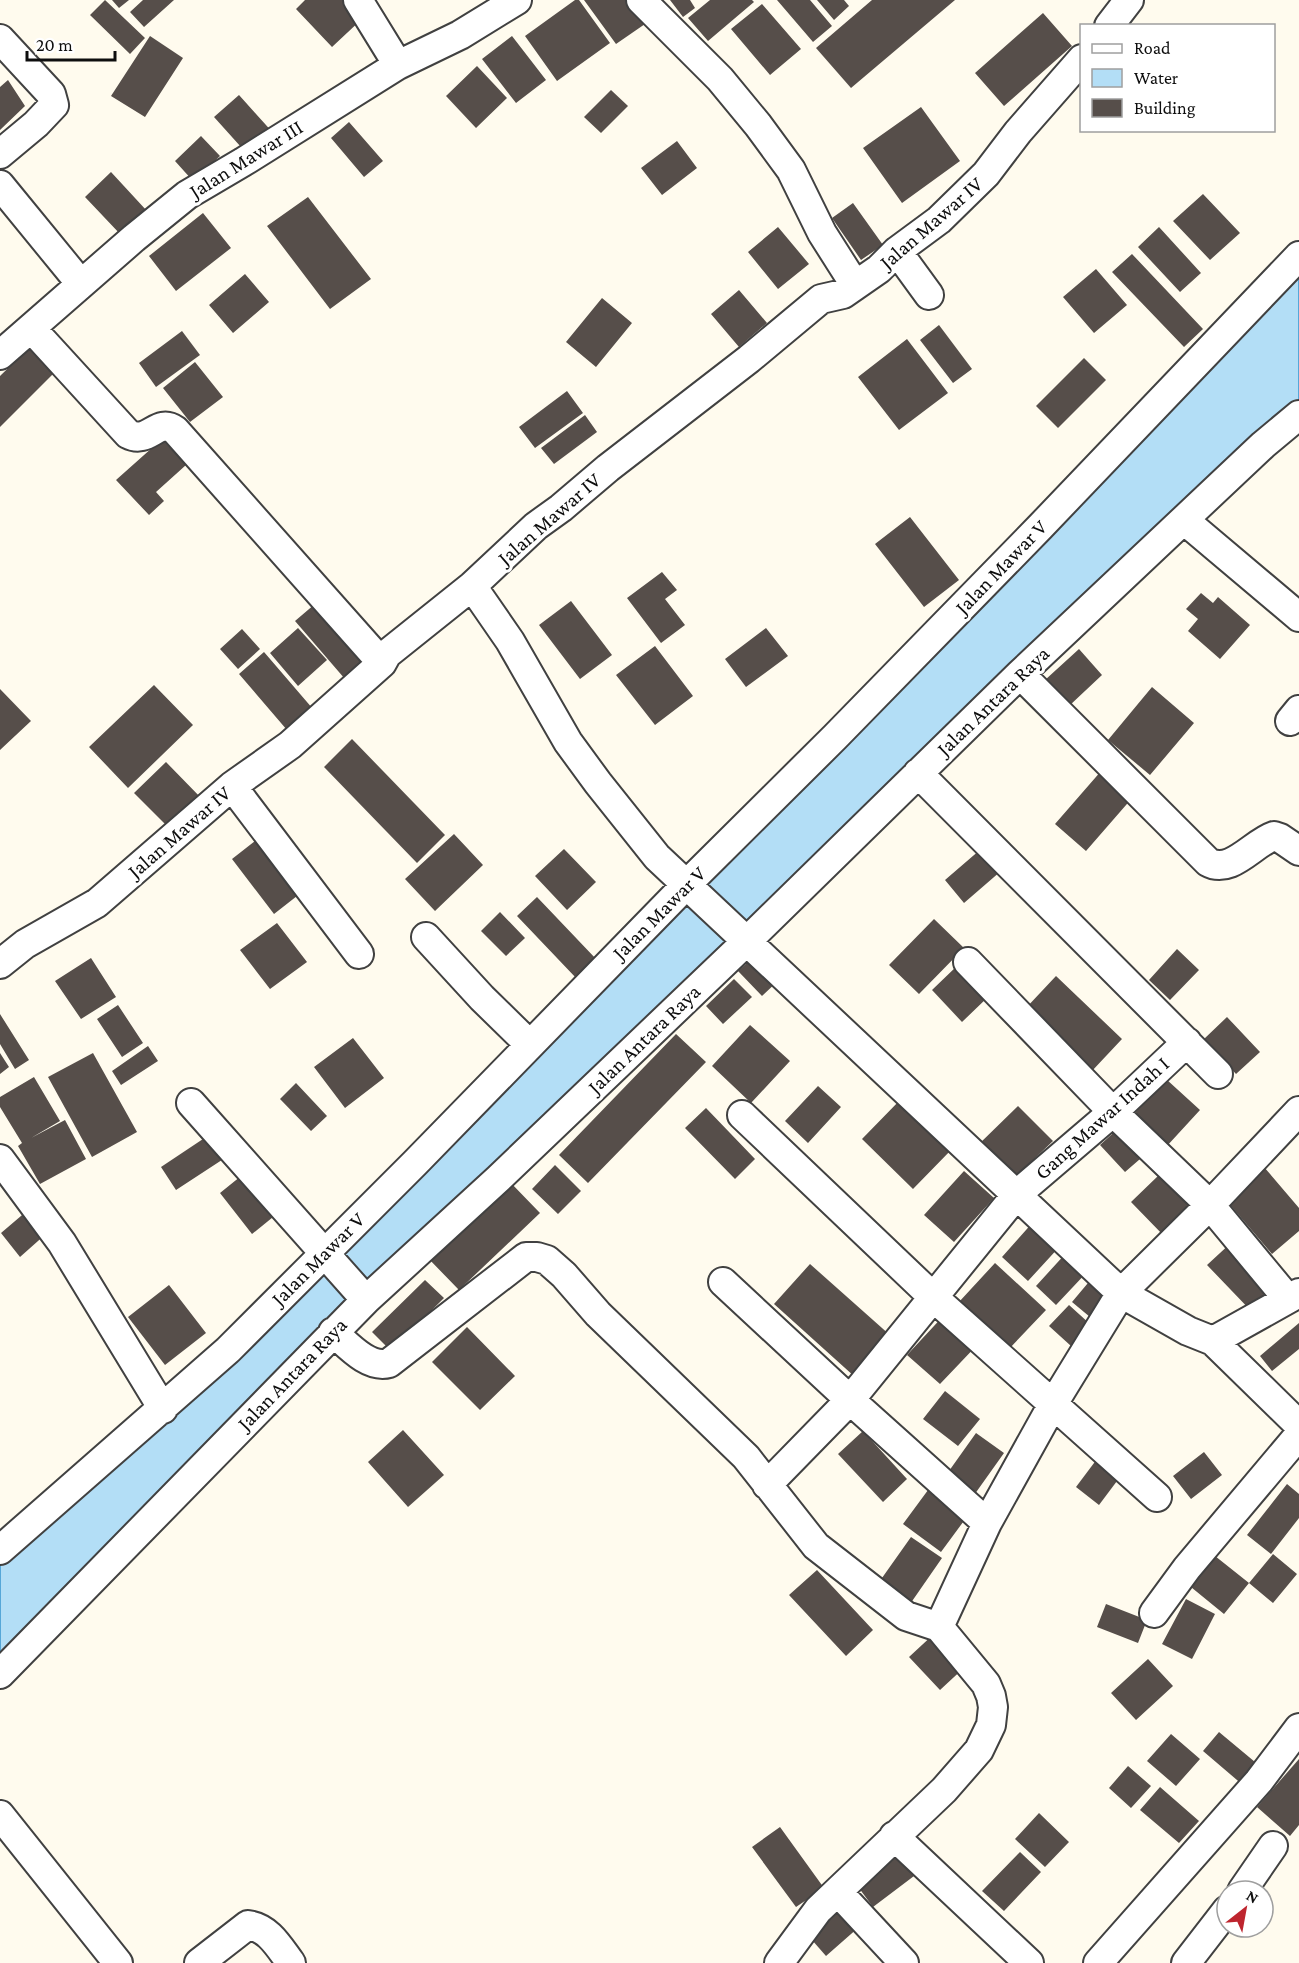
<svg xmlns="http://www.w3.org/2000/svg" width="1299" height="1963" font-family="'Crimson Pro',serif">
	<style>
		.water { fill: #b3def6; stroke: #3995ce; stroke-width: 1.5 }
		.building { fill: #564e4a }
		.lines { fill: none; stroke-linecap: round; stroke-linejoin: round }
		.minor-casing { stroke: #414141; stroke-width: 32 }
		.minor { stroke: #fff; stroke-width: 28 }
		.labels { text-anchor: middle; stroke-width: 6; stroke-linejoin: round; paint-order: stroke }
		.street-label { font-size: 21px; fill: #0e0e0e; stroke: #fff }
	</style>
	<rect width="100%" height="100%" fill="#fffbee"/>
	<!-- water -->
	<path class="water" d="M1299 256V418L0 1673V1550L163 1409Z"/>
	<!-- building -->
	<path class="building" d="M105 0 145 38 130 54 90 15Z
		M112 0H129L119 8Z
		M143 0H174L144 27 130 12Z
		M305 0H346L363 18 332 47 296 9Z
		M575 0H579L610 43 557 81 525 36Z
		M584 0H627L645 24 616 44Z
		M670 0H690L695 8 683 17Z
		M710 0H752L754 2 708 41 688 18Z
		M777 0H810L832 26 813 42Z
		M817 0H844L849 6 834 20Z
		M872 0H955L851 88 816 48Z
		M762 4 801 49 770 75 731 29Z
		M1043 13 1072 46 1004 106 975 73Z
		M150 36 183 58 145 117 111 96Z
		M512 36 546 80 516 103 482 59Z
		M477 66 507 98 476 128 446 96Z
		M8 80 25 106 0 130V87Z
		M611 90 628 106 601 133 584 117Z
		M239 95 275 135 250 157 214 117Z
		M921 107 960 161 902 203 863 148Z
		M349 122 383 161 364 177 331 138Z
		M201 136 220 156 193 181 175 161Z
		M677 141 697 168 662 195 641 168Z
		M111 172 147 211 121 235 85 197Z
		M1203 194 1240 233 1210 260 1173 221Z
		M308 197 371 279 330 309 267 226Z
		M853 203 883 245 861 260 832 218Z
		M203 213 231 248 176 291 149 256Z
		M778 227 809 264 778 289 748 252Z
		M1159 227 1201 273 1180 292 1138 247Z
		M1132 254 1203 329 1184 347 1112 272Z
		M1096 269 1127 305 1094 333 1063 297Z
		M245 274 269 302 233 333 209 305Z
		M739 290 767 323 739 347 711 314Z
		M602 298 632 323 596 367 566 342Z
		M939 325 972 369 953 383 920 340Z
		M182 331 200 355 156 387 139 363Z
		M907 339 948 393 899 430 858 377Z
		M35 342 61 366 0 427V376Z
		M1084 358 1106 380 1058 428 1036 406Z
		M195 362 223 397 190 422 163 388Z
		M567 391 583 413 535 448 519 427Z
		M585 415 597 432 554 464 541 448Z
		M162 439 186 465 156 492 164 501 149 515 116 480Z
		M910 517 959 580 924 607 875 544Z
		M662 572 677 590 665 599 685 625 661 643 627 598Z
		M1201 593 1213 603 1218 597 1250 625 1220 659 1188 631 1198 619 1186 609Z
		M322 598 378 662 351 686 295 621Z
		M571 601 612 655 580 679 539 625Z
		M298 628 327 660 298 686 270 653Z
		M766 628 788 656 746 687 725 659Z
		M242 629 260 649 238 669 220 649Z
		M655 646 693 696 655 725 616 675Z
		M1079 649 1102 675 1069 706 1045 680Z
		M264 652 313 709 287 730 239 674Z
		M154 685 193 725 128 788 89 747Z
		M1152 687 1194 723 1150 775 1108 740Z
		M0 689 31 721 0 750Z
		M352 739 445 835 417 863 324 767Z
		M166 762 204 801 172 831 134 793Z
		M1102 770 1133 797 1086 851 1055 824Z
		M454 834 483 865 435 911 405 879Z
		M255 841 297 896 274 914 232 859Z
		M564 849 596 882 567 910 535 876Z
		M981 849 1001 871 964 903 945 880Z
		M537 897 597 960 577 979 517 916Z
		M500 912 525 938 506 956 481 931Z
		M934 919 964 948 919 994 889 965Z
		M277 923 307 962 270 989 240 950Z
		M1177 949 1199 970 1170 1000 1149 980Z
		M757 954 780 979 762 996 738 971Z
		M91 958 116 997 81 1019 55 981Z
		M958 965 988 997 962 1022 932 990Z
		M1056 976 1122 1039 1091 1072 1025 1009Z
		M734 979 752 997 723 1024 706 1006Z
		M118 1005 143 1043 122 1057 97 1019Z
		M0 1014 29 1060 15 1069 0 1044Z
		M1227 1017 1260 1052 1236 1074 1204 1039Z
		M750 1025 790 1061 751 1103 712 1066Z
		M676 1034 706 1062 588 1183 559 1155Z
		M353 1038 384 1078 345 1108 314 1067Z
		M148 1046 158 1061 121 1085 112 1071Z
		M0 1053 9 1067 0 1074Z
		M93 1053 137 1132 92 1157 48 1077Z
		M34 1077 60 1121 31 1138 65 1120 86 1159 40 1184 18 1146 22 1143 0 1107V1097Z
		M1166 1079 1200 1110 1166 1147 1132 1116Z
		M296 1083 327 1116 311 1131 280 1099Z
		M818 1086 841 1107 808 1143 785 1121Z
		M901 1099 952 1149 913 1189 862 1139Z
		M1018 1106 1053 1141 1011 1181 977 1146Z
		M706 1108 755 1159 735 1179 685 1128Z
		M1122 1125 1147 1153 1125 1172 1100 1145Z
		M212 1133 228 1156 176 1190 161 1167Z
		M555 1165 581 1191 558 1214 532 1189Z
		M1264 1167 1299 1208V1231L1272 1254 1226 1200Z
		M964 1171 994 1198 954 1242 924 1215Z
		M246 1172 278 1213 252 1234 220 1193Z
		M1159 1175 1194 1210 1165 1237 1131 1202Z
		M507 1179 540 1213 459 1290 426 1256Z
		M28 1210 47 1233 20 1257 1 1233Z
		M1034 1221 1061 1245 1028 1281 1002 1257Z
		M1233 1241 1280 1290 1254 1314 1207 1265Z
		M1067 1252 1088 1271 1056 1305 1036 1286Z
		M995 1263 1046 1310 1009 1349 959 1302Z
		M810 1264 891 1336 855 1377 774 1304Z
		M1093 1277 1111 1292 1090 1317 1072 1302Z
		M425 1280 444 1298 391 1351 372 1332Z
		M169 1285 206 1333 165 1365 128 1317Z
		M1069 1305 1090 1324 1071 1346 1049 1326Z
		M947 1312 980 1342 940 1384 907 1355Z
		M1299 1323V1349L1272 1371 1260 1356Z
		M467 1327 515 1376 480 1410 432 1362Z
		M945 1391 980 1419 958 1446 923 1419Z
		M403 1430 444 1475 408 1507 368 1462Z
		M863 1431 907 1479 883 1502 838 1454Z
		M976 1433 1004 1453 972 1498 944 1478Z
		M1204 1452 1222 1475 1191 1499 1173 1476Z
		M1097 1459 1120 1477 1099 1505 1076 1487Z
		M1287 1484 1299 1494V1518L1271 1554 1247 1535Z
		M931 1486 969 1514 941 1552 903 1524Z
		M911 1537 942 1558 908 1607 877 1585Z
		M1210 1552 1249 1583 1224 1614 1186 1583Z
		M1273 1554 1297 1574 1273 1603 1249 1583Z
		M817 1570 873 1630 846 1656 789 1595Z
		M1186 1599 1215 1614 1192 1659 1162 1644Z
		M1106 1604 1147 1620 1138 1643 1097 1627Z
		M936 1632 967 1665 940 1690 909 1657Z
		M1148 1659 1173 1686 1136 1720 1111 1693Z
		M1219 1732 1261 1767 1244 1786 1203 1751Z
		M1171 1734 1200 1759 1176 1786 1147 1761Z
		M1299 1759V1825L1290 1836 1257 1807Z
		M1128 1766 1151 1786 1131 1808 1109 1788Z
		M1160 1787 1199 1821 1179 1843 1140 1810Z
		M1039 1813 1069 1842 1045 1867 1015 1839Z
		M780 1827 824 1888 796 1907 752 1847Z
		M1020 1852 1041 1872 1004 1911 982 1891Z
		M898 1854 914 1876 873 1907 856 1884Z
		M838 1903 859 1927 826 1956 805 1932Z"/>
	<g class="lines">
		<defs>
			<path id="minor" d="M358 0 398 65
				M641 0 720 79 758 125 791 170 822 233 855 285
				M1109 26 1129 0
				M0 39 51 94 54 105 36 124 0 154
				M0 185 81 284
				M897 251 929 295
				M31 328 128 434C149 445 157 417 175 430L382 663
				M0 355 134 238 187 195 243 162 398 65 460 35 517 0
				M1184 520 1299 617
				M472 586 510 641 568 742 598 783 657 857 1121 1293 1188 1331 1213 1341 1299 1425
				M1020 674 1208 862C1231 875 1253 843 1274 836L1280 838 1299 851
				M1290 721 1299 710
				M918 773 1218 1074
				M232 786 359 954
				M426 937 482 998 529 1044
				M968 962 1113 1112 1210 1205 1287 1298
				M0 964 25 944 97 903 232 786 290 745 382 663 387 654 472 586 536 526 561 508 608 468 749 359 821 299 843 294 879 269 897 251 939 220 986 174 1018 132 1082 59
				M191 1103 366 1300
				M742 1115 933 1297 1157 1497
				M0 1159 62 1243 163 1409
				M723 1282 850 1400 987 1523
				M333 1332C347 1344 368 1369 389 1363L526 1257H537L547 1260 564 1275 598 1314 746 1457 816 1546 906 1616 939 1627 986 1684 991 1696 993 1707 991 1725 979 1750 944 1790 818 1910 779 1963
				M1213 1341 1299 1293
				M767 1485 850 1400 1017 1194 1113 1112 1187 1042
				M0 1550 228 1350 415 1163 687 884 835 737 1040 527 1299 256
				M1154 1613 1187 1568 1299 1435
				M939 1627 987 1523 1053 1404 1121 1293 1210 1205 1299 1111
				M0 1674 366 1300 498 1179 747 941 1020 674 1263 445 1299 415
				M0 1815 118 1963
				M894 1836 1029 1963
				M1242 1891 1273 1846
				M838 1892 904 1963
				M199 1963 248 1925C269 1928 279 1947 291 1963
				M1098 1963 1259 1781 1299 1728
				M1186 1963 1227 1910"/>
		</defs>
		<!-- minor casing -->
		<use href="#minor" class="minor-casing"/>
		<!-- minor -->
		<use href="#minor" class="minor"/>
	</g>
	<g class="labels">
		<!-- street labels -->
		<g class="street-label">
			<text transform="translate(246 159) rotate(-32)" y="7">Jalan Mawar III</text>
			<text transform="translate(931 223) rotate(-41)" y="7">Jalan Mawar IV</text>
			<text transform="translate(549 519) rotate(-41)" y="7">Jalan Mawar IV</text>
			<text transform="translate(1001 567) rotate(-46)" y="7">Jalan Mawar V</text>
			<text transform="translate(993 701) rotate(-44)" y="7">Jalan Antara Raya</text>
			<text transform="translate(179 832) rotate(-41)" y="7">Jalan Mawar IV</text>
			<text transform="translate(659 913) rotate(-45)" y="7">Jalan Mawar V</text>
			<text transform="translate(644 1039) rotate(-44)" y="7">Jalan Antara Raya</text>
			<text transform="translate(1102 1118) rotate(-42)" y="7">Gang Mawar Indah I</text>
			<text transform="translate(318 1259) rotate(-45)" y="7">Jalan Mawar V</text>
			<text transform="translate(292 1374) rotate(-46)" y="7">Jalan Antara Raya</text>
		</g>
	</g>
	<!-- legend -->
	<rect x="1080" y="24" width="195" height="108" fill="#ffffff" stroke="#9f9f9f" stroke-width="1.5"/>
	<rect x="1092" y="44" width="30" height="9" fill="#ffffff" stroke="#9f9f9f" stroke-width="1.5"/>
	<text x="1134" y="54" font-size="18" fill="#0e0e0e">Road</text>
	<rect x="1092" y="69" width="30" height="18" fill="#b3def6" stroke="#9f9f9f" stroke-width="1.5"/>
	<text x="1134" y="84" font-size="18" fill="#0e0e0e">Water</text>
	<rect x="1092" y="99" width="30" height="18" fill="#564e4a" stroke="#9f9f9f" stroke-width="1.5"/>
	<text x="1134" y="114" font-size="18" fill="#0e0e0e">Building</text>
	<!-- north arrow -->
	<g transform="translate(1245 1909) rotate(31)"><circle r="28" fill="#ffffff" stroke="#9f9f9f" stroke-width="1.5"/>
	<path d="M0-4.5L10 22L0 15L-10 22Z" fill="#be252e"/>
	<text y="-9" font-size="16" font-weight="bold" text-anchor="middle" fill="#0e0e0e">N</text>
	</g>
	<!-- scale -->
	<path d="M27 51v9h88v-9" fill="none" stroke="#0e0e0e" stroke-width="3"/>
	<text x="36" y="51" font-size="18" fill="#0e0e0e" stroke="#ffffff" stroke-width="4.5" paint-order="stroke">20 m</text>
</svg>
